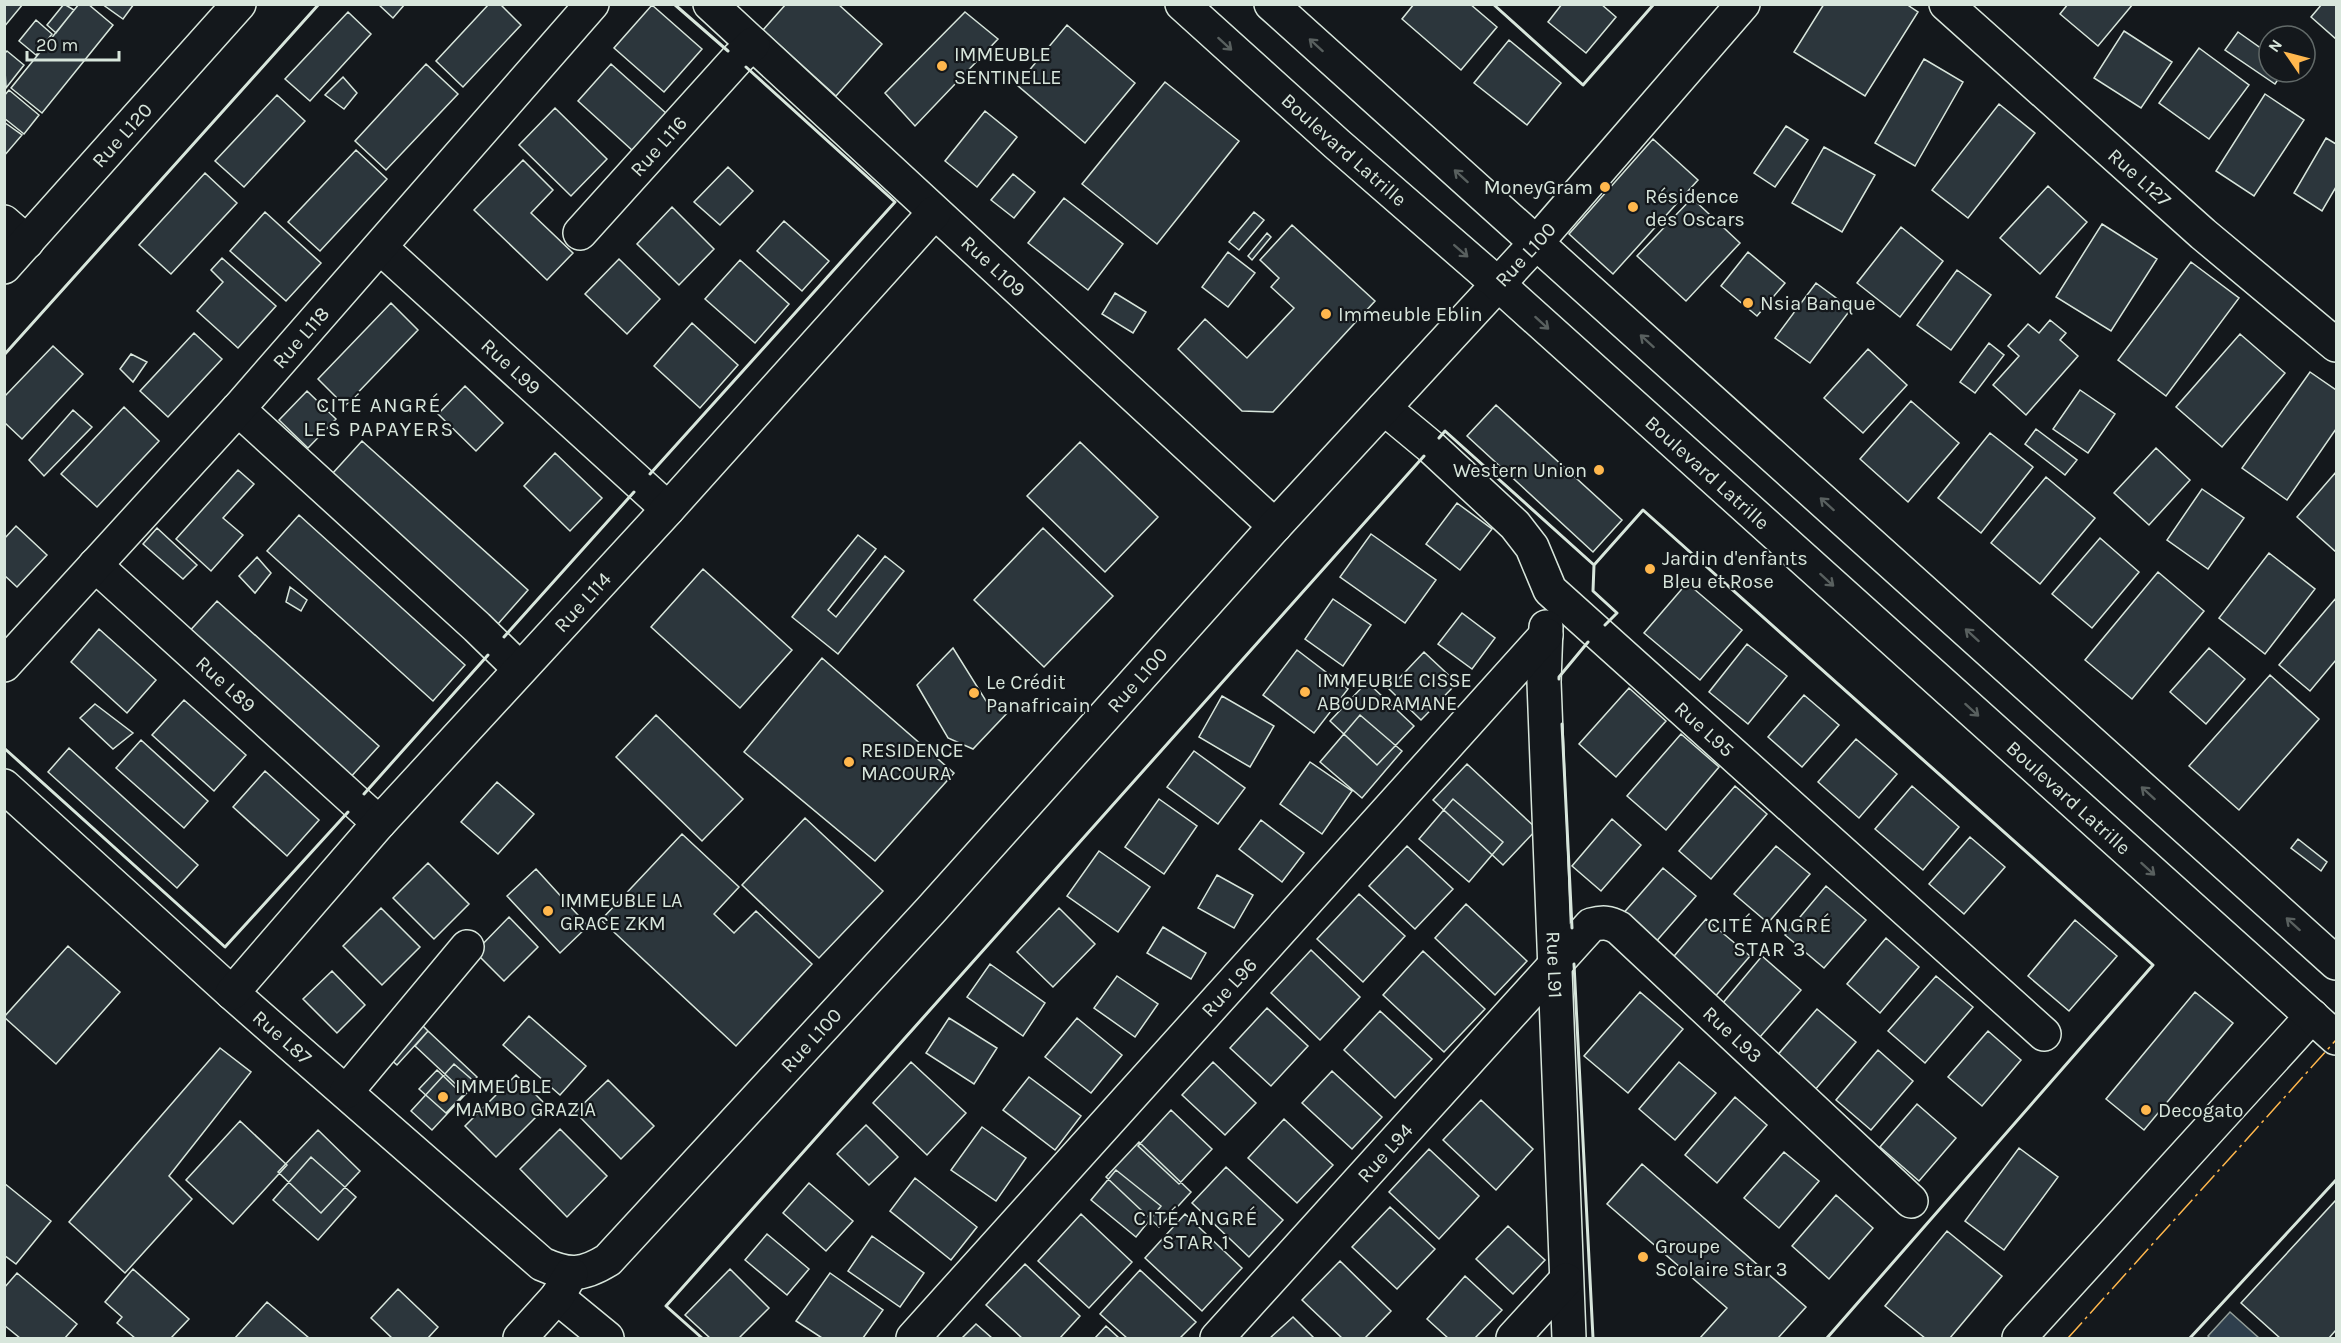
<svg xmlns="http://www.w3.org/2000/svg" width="2341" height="1343" font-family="Karla,sans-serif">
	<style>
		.water { fill: #2f3f4d; stroke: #939e99; stroke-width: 1.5 }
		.building { fill: #2c363c; stroke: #d8e6dc; stroke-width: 1.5 }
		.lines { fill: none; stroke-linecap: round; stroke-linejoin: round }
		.minor-casing { stroke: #d8e6dc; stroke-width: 36 }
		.major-casing { stroke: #d8e6dc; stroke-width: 36 }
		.minor { stroke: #14181c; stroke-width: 33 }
		.major { stroke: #14181c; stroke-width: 33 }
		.wall { stroke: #d8e6dc; stroke-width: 3 }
		.power { stroke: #ffb74d; stroke-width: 1.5; stroke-dasharray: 21 4.5 3 4.5; stroke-linecap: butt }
		.oneway { stroke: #59605f }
		.poi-dot { fill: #ffb74d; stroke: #14181c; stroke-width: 2 }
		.labels { text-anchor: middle; stroke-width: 4.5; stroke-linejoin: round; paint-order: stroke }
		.poi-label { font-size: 20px; fill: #d8e6dc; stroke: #14181c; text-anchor: start }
		.street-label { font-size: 20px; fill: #d8e6dc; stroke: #14181c }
		.neighbourhood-label { font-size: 21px; letter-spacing: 1.5px; fill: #d8e6dc; stroke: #14181c }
	</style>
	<rect width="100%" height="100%" fill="#14181c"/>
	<!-- water -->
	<path class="water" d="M2230 1312 2259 1338H2210L2208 1336Z"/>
	<!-- building -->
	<path class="building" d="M4 4H23L4 27Z
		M64 4 74 10 56 33 47 25Z
		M79 4H88L113 25 42 113 11 88Z
		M102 4H134L123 19Z
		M378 4H405L393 18Z
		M489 4H500L521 25 463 87 436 61Z
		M786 4H838L882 44 836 96 763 30Z
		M1414 4H1470L1497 27 1461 70 1402 19Z
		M1562 4H1601L1616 17 1586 53 1548 22Z
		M1824 4H1906L1918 12 1865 96 1794 52Z
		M2068 4H2133L2098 46 2060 14Z
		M2322 4H2336V39L2311 17Z
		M652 5 702 49 664 92 614 48Z
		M348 12 371 34 310 101 285 79Z
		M965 12 998 39 915 126 885 93Z
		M36 20 52 34 36 55 19 41Z
		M1067 25 1135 83 1085 143 1017 85Z
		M2124 31 2172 62 2141 108 2094 78Z
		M2238 32 2269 54V72H2283L2275 84 2225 50Z
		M1509 40 1561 83 1527 125 1474 83Z
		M2199 48 2249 85 2209 139 2159 103Z
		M7 51 24 65 6 88 4 54Z
		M1924 59 1963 82 1915 166 1875 143Z
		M426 64 458 94 386 170 355 141Z
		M611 64 667 114 633 151 578 101Z
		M343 77 357 93 344 109 325 95Z
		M1165 82 1239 141 1157 244 1082 184Z
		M9 90 39 115 24 134 4 118V96Z
		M2265 94 2304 120 2254 196 2216 171Z
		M277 95 305 121 244 187 215 161Z
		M1999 104 2035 133 1968 218 1932 190Z
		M555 108 607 159 571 196 519 145Z
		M985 111 1017 137 977 187 945 161Z
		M4 122 22 135 4 156Z
		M1786 126 1808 140 1775 187 1754 173Z
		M2326 138 2336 144V187L2322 211 2294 193Z
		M1653 139 1698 180 1613 274 1569 234Z
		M1824 147 1875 175 1842 232 1792 203Z
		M356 150 387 179 320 251 288 222Z
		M523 160 553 190 531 213 573 253 547 280 474 210Z
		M728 167 753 191 720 225 694 202Z
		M205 173 237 203 171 274 139 245Z
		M1013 174 1035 192 1014 218 991 200Z
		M2048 186 2087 222 2040 274 2000 238Z
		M1064 198 1123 244 1088 290 1028 243Z
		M1692 198 1740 243 1686 301 1637 256Z
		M672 207 714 249 679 285 637 244Z
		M265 212 321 263 286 301 230 251Z
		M1254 212 1264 220 1239 250 1229 242Z
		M784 221 829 261 802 291 757 251Z
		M2102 224 2157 259 2111 331 2056 297Z
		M1292 225 1375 301 1273 412 1242 411 1178 349 1205 319 1247 358 1294 308 1271 287 1279 278 1260 260Z
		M1901 227 1943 261 1900 317 1857 283Z
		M1267 233 1271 237 1252 260 1248 256Z
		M1228 252 1255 273 1228 307 1202 287Z
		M1748 252 1785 283 1757 316 1721 286Z
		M222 258 276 306 238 348 197 311 223 282 211 270Z
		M619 259 660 299 627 334 585 294Z
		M740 260 789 304 755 343 705 299Z
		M2191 262 2239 298 2166 396 2118 360Z
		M1957 270 1991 295 1951 350 1917 325Z
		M1816 283 1851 309 1810 363 1775 338Z
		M1115 293 1146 312 1133 333 1102 314Z
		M391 303 418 330 345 406 318 379Z
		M2050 320 2066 333 2060 340 2078 356 2026 415 1993 385 2019 356 2008 346 2028 324 2039 333Z
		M692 323 738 365 700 408 654 366Z
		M194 333 222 359 168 417 140 391Z
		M2240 334 2285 373 2222 447 2176 407Z
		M1989 343 2004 355 1975 393 1960 382Z
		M53 346 83 374 22 439 4 422V397Z
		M1868 349 1907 385 1863 433 1824 398Z
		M131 354 147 362 133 382 120 369Z
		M2310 372 2336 390V429L2287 500 2242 468Z
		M465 386 503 423 476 451 438 414Z
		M2080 390 2115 414 2088 453 2053 429Z
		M307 391 336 419 308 448 279 420Z
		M1911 401 1959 443 1908 502 1860 459Z
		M1496 405 1622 520 1593 552 1467 436Z
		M124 407 159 441 97 507 61 474Z
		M73 410 92 427 44 476 29 460Z
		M2036 429 2077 460 2065 475 2025 444Z
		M1990 433 2033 467 1981 533 1938 498Z
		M362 441 528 590 498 624 332 474Z
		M1080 442 1158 517 1105 572 1027 496Z
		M2156 448 2190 480 2149 525 2114 493Z
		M555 453 602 498 570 531 524 486Z
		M238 470 254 484 223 518 243 535 211 571 176 539Z
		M2336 472V552L2297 517Z
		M2046 477 2095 518 2040 584 1991 543Z
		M2202 489 2244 518 2208 569 2167 540Z
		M1457 503 1492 529 1460 570 1426 544Z
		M299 515 465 665 433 701 267 551Z
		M16 526 47 555 17 587 4 575V539Z
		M157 528 197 565 183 579 143 544Z
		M1043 528 1113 596 1044 667 974 600Z
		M1371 534 1436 580 1405 623 1340 577Z
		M858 535 876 549 828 610 836 617 885 556 904 571 838 654 792 617Z
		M2100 538 2139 572 2092 628 2052 594Z
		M2269 553 2315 589 2265 654 2219 618Z
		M257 557 271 573 255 593 239 576Z
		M703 569 792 650 740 708 651 627Z
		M2158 572 2204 611 2132 699 2085 660Z
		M1687 583 1742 630 1700 680 1644 633Z
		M290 587 307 600 301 611 286 602Z
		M2336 598V660L2310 691 2279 665Z
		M1333 599 1371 625 1343 666 1305 639Z
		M217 601 379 746 348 780 186 635Z
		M1462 613 1495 638 1472 669 1438 644Z
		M99 629 156 680 127 713 71 662Z
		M1747 644 1787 676 1748 724 1709 692Z
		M953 648 986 701 1010 710 973 749 948 738 917 685Z
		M2209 648 2245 679 2206 724 2170 692Z
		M1297 650 1348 689 1314 733 1263 695Z
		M1424 652 1457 683 1421 720 1389 689Z
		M822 658 954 773 875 861 744 752Z
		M2270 675 2319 719 2239 810 2189 766Z
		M1367 682 1414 726 1377 765 1330 721Z
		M1629 688 1666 721 1616 777 1579 744Z
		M1804 695 1839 725 1802 767 1768 737Z
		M1222 696 1274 726 1250 767 1199 737Z
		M184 700 246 755 214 791 152 735Z
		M95 704 133 733 113 749 80 718Z
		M656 715 743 799 702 841 616 757Z
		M1360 715 1402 751 1362 798 1320 762Z
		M1681 734 1719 767 1666 830 1627 796Z
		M1856 739 1897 774 1859 818 1818 782Z
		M141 740 208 801 184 828 116 768Z
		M69 748 198 865 177 888 48 772Z
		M1194 751 1245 788 1218 824 1167 787Z
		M1310 762 1352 791 1322 834 1280 804Z
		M1467 764 1537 829 1503 865 1433 800Z
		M265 771 319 820 287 856 233 807Z
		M497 782 534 814 498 854 461 822Z
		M1735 786 1767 814 1711 879 1679 851Z
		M1912 786 1959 827 1923 870 1875 829Z
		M1159 799 1197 826 1164 874 1125 847Z
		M1453 799 1503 842 1469 882 1419 839Z
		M805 818 883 891 819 958 742 885Z
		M1612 819 1641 845 1601 891 1572 866Z
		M1261 820 1304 853 1282 882 1239 849Z
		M682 834 739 887 714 914 734 933 756 911 812 964 736 1046 601 920Z
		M1970 837 2005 867 1964 914 1929 884Z
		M2298 839 2327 862 2321 871 2291 848Z
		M1407 846 1453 889 1415 929 1369 886Z
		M1776 846 1810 874 1768 923 1734 894Z
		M1099 851 1150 887 1118 932 1067 896Z
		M428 863 469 904 434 939 393 898Z
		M1663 868 1696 896 1654 944 1621 916Z
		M536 869 588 926 560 953 507 896Z
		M1217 875 1253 895 1234 928 1198 908Z
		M1826 886 1866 920 1824 968 1785 935Z
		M1359 894 1405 936 1363 982 1317 939Z
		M1466 904 1527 961 1495 995 1435 938Z
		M381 908 420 947 382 985 343 946Z
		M1059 908 1095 944 1053 987 1017 952Z
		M509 917 538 947 504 981 475 952Z
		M1706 919 1750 956 1713 999 1669 962Z
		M2075 920 2117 956 2069 1011 2028 976Z
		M1163 927 1206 953 1191 979 1147 953Z
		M1886 938 1919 967 1880 1013 1847 984Z
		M68 946 120 992 56 1064 4 1017Z
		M1311 950 1360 997 1320 1040 1271 993Z
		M1423 951 1485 1009 1444 1052 1383 995Z
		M1762 956 1801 990 1760 1037 1722 1004Z
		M990 964 1045 1003 1023 1036 967 997Z
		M332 971 365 1005 337 1033 303 999Z
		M1117 976 1158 1004 1135 1037 1094 1008Z
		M1936 976 1973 1007 1925 1063 1888 1031Z
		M1640 992 1683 1029 1628 1093 1584 1056Z
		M2195 992 2233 1023 2144 1130 2106 1099Z
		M1267 1008 1308 1046 1271 1086 1230 1048Z
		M1817 1009 1856 1042 1814 1091 1775 1058Z
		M1380 1011 1432 1059 1395 1098 1344 1050Z
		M529 1016 586 1066 560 1095 503 1045Z
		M949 1018 997 1048 974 1084 926 1053Z
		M1077 1018 1122 1055 1091 1093 1045 1057Z
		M420 1023 428 1031 397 1065 388 1057Z
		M428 1031 477 1077 463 1091 415 1046Z
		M1988 1031 2021 1060 1982 1106 1948 1077Z
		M220 1048 251 1072 169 1176 192 1199 125 1273 69 1222Z
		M1878 1050 1913 1081 1871 1130 1836 1100Z
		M911 1062 966 1113 927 1155 873 1103Z
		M1213 1062 1256 1103 1225 1135 1182 1095Z
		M1679 1062 1716 1093 1675 1140 1639 1109Z
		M454 1064 476 1083 432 1130 411 1111Z
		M437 1070 463 1095 446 1113 419 1089Z
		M1332 1071 1382 1117 1352 1149 1302 1103Z
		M516 1075 547 1106 496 1157 465 1126Z
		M1029 1077 1081 1116 1055 1150 1003 1110Z
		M608 1080 654 1126 621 1159 575 1112Z
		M1735 1097 1767 1125 1717 1183 1685 1155Z
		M1481 1100 1533 1149 1496 1190 1443 1140Z
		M1917 1104 1956 1138 1919 1181 1880 1147Z
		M1171 1110 1212 1149 1179 1184 1138 1146Z
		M1284 1119 1333 1165 1297 1203 1248 1158Z
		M240 1121 287 1165 233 1224 186 1180Z
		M866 1125 898 1157 869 1185 837 1154Z
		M982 1127 1026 1158 996 1201 951 1170Z
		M560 1129 607 1176 567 1217 520 1169Z
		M318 1130 360 1171 321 1213 278 1172Z
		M1139 1142 1191 1192 1159 1227 1106 1177Z
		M2019 1148 2058 1177 2004 1250 1965 1221Z
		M1429 1149 1479 1196 1439 1239 1389 1192Z
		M1784 1152 1819 1181 1779 1228 1744 1198Z
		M311 1157 356 1197 318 1240 273 1200Z
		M1642 1164 1806 1307 1778 1338H1700L1727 1308 1607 1204Z
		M1226 1167 1283 1220 1249 1257 1192 1203Z
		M1116 1170 1161 1206 1136 1237 1091 1200Z
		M915 1178 977 1227 951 1260 890 1211Z
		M4 1183 51 1221 16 1264 4 1255Z
		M809 1183 853 1221 826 1251 783 1213Z
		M1836 1195 1873 1228 1829 1279 1792 1246Z
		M2336 1200V1330L2329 1338H2280L2241 1303Z
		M1390 1207 1435 1249 1397 1289 1352 1247Z
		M1081 1214 1132 1262 1089 1308 1038 1261Z
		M1185 1214 1242 1268 1202 1311 1145 1258Z
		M1508 1226 1545 1260 1513 1294 1476 1259Z
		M1947 1231 2002 1276 1950 1338H1925L1885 1306Z
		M767 1234 809 1269 787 1295 745 1260Z
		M872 1236 924 1273 900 1307 848 1271Z
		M1340 1261 1391 1311 1365 1338H1342L1302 1300Z
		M1025 1264 1080 1316 1060 1338H1022L986 1305Z
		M133 1269 189 1319 171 1338H135L117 1323 122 1317 105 1302Z
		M730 1269 769 1308 739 1338H710L685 1315Z
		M1140 1270 1196 1322 1180 1338H1127L1100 1314Z
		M17 1273 77 1324 65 1338H20L4 1325V1288Z
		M830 1273 883 1310 863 1338H822L796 1321Z
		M1465 1276 1502 1310 1475 1338H1448L1427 1319Z
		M398 1289 438 1327 428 1338H392L371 1318Z
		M267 1302 309 1338H235Z
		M1293 1317 1314 1338H1270Z
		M976 1324 992 1338H962Z
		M1106 1326 1119 1338H1095Z"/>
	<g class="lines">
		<defs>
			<g id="minor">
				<path id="s1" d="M710 4 1275 526"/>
				<path id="s2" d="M1946 4 2203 234 2336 345"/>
				<path d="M4 222 27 242"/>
				<path id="s3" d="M580 233 737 59 753 44"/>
				<path id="s4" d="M381 248 668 509"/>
				<path id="s5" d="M4 267 239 4"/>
				<path id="s6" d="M1384 408 1431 447 1515 525 1532 547 1550 590 2044 1034"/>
				<path d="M238 409 477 627 520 669"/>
				<path id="s7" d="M95 565 379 823"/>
				<path id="s8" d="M1546 627 1544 682 1569 1338"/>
				<path id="s9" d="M4 665 238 409 592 4"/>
				<path id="s10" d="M4 786 232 993 542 1264C569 1276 582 1276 608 1260L930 911 1275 526 1536 243 1743 4"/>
				<path id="s11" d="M232 993 379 823 668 509 934 213"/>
				<path d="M346 1092 467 947"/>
				<path d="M557 1297 607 1338"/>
				<path d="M520 1338 557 1297 571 1274"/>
				<path id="s12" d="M913 1338 1546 635"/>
				<path id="s13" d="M1217 1338 1591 925C1602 922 1609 922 1619 928L1911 1201"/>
				<path d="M1513 1338 1566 1280"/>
				<path d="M2019 1338 2312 1016"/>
			</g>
			<g id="major">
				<path id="s14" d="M1182 4 1337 144 1498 284 2336 1038"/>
				<path d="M1271 4 2336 963"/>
			</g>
		</defs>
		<!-- minor casing -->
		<use href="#minor" class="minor-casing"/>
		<!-- major casing -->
		<use href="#major" class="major-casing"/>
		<!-- minor -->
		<use href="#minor" class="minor"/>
		<!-- major -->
		<use href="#major" class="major"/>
		<!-- wall -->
		<path class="wall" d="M674 4 728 51
			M1493 4 1583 85 1654 4
			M4 355 319 4
			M1439 438 1445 431 1594 565 1593 591 1617 613 1605 625
			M650 474 895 202 746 67
			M1594 565 1643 510 2153 965 1827 1338
			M504 637 634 492
			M1559 679V677L1588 642
			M1562 724 1572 928
			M4 748 225 947 348 812
			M364 794 488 655
			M1574 964 1593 1338
			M702 1338 666 1306 1424 456
			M2190 1338 2336 1180"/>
		<!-- power -->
		<path class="power" d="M2068 1338 2336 1040"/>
	</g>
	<!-- one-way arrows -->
	<defs><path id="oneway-shaft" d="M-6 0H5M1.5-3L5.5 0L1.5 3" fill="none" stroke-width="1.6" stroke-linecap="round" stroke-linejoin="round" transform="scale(1.5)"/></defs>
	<g class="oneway">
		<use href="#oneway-shaft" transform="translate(1225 44) rotate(42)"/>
		<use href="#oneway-shaft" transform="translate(1316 45) rotate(-138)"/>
		<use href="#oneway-shaft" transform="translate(1461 176) rotate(-138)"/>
		<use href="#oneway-shaft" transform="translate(1461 251) rotate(41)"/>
		<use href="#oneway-shaft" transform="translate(1542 323) rotate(42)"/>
		<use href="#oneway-shaft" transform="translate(1647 341) rotate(-138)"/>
		<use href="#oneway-shaft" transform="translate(1827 504) rotate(-138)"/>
		<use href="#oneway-shaft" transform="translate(1827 580) rotate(42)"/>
		<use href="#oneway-shaft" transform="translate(1972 635) rotate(-138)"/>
		<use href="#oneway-shaft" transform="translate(1972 710) rotate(42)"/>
		<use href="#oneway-shaft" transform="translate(2148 793) rotate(-138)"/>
		<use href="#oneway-shaft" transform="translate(2148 869) rotate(42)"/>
		<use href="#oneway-shaft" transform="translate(2293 924) rotate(-138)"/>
	</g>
	<!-- markers -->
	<g class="poi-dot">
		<circle cx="942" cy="66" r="6"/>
		<circle cx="1605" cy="187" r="6"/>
		<circle cx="1633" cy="207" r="6"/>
		<circle cx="1748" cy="303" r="6"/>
		<circle cx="1326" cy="314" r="6"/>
		<circle cx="1599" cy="470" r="6"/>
		<circle cx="1650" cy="569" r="6"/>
		<circle cx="1305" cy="692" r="6"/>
		<circle cx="974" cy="693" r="6"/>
		<circle cx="849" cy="762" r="6"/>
		<circle cx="548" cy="911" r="6"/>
		<circle cx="443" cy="1097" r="6"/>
		<circle cx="2146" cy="1110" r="6"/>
		<circle cx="1643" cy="1257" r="6"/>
	</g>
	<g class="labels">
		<!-- poi labels -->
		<g class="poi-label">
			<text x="954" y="61">IMMEUBLE<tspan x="954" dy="23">SENTINELLE</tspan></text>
			<text x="1593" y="194" text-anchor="end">MoneyGram</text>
			<text x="1645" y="203">Résidence<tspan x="1645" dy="23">des Oscars</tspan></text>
			<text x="1760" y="310">Nsia Banque</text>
			<text x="1338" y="321">Immeuble Eblin</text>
			<text x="1587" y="477" text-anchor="end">Western Union</text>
			<text x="1662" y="565">Jardin d'enfants<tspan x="1662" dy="23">Bleu et Rose</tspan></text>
			<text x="1317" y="687">IMMEUBLE CISSE<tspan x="1317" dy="23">ABOUDRAMANE</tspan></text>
			<text x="986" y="689">Le Crédit<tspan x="986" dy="23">Panafricain</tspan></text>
			<text x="861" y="757">RESIDENCE<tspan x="861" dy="23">MACOURA</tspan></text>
			<text x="560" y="907">IMMEUBLE LA<tspan x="560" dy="23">GRACE ZKM</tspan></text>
			<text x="455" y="1093">IMMEUBLE<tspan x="455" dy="23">MAMBO GRAZIA</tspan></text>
			<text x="2158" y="1117">Decogato</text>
			<text x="1655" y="1253">Groupe<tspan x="1655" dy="23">Scolaire Star 3</tspan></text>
		</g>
		<!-- street labels -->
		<g class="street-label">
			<text dy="7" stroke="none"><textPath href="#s5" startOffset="177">Rue L120</textPath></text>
			<text dy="7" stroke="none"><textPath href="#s3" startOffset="117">Rue L116</textPath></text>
			<text dy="7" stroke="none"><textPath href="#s14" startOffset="218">Boulevard Latrille</textPath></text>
			<text dy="7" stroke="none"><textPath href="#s2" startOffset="260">Rue L127</textPath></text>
			<text dy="7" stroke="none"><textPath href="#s10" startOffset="2151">Rue L100</textPath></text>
			<text dy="7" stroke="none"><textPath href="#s1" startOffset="386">Rue L109</textPath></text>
			<text dy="7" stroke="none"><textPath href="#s9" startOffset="442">Rue L118</textPath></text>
			<text dy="7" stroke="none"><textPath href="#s4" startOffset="176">Rue L99</textPath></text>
			<text dy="7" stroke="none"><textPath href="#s14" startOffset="704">Boulevard Latrille</textPath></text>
			<text dy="7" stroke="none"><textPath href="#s11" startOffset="525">Rue L114</textPath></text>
			<text dy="7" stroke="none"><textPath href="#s10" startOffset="1575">Rue L100</textPath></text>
			<text dy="7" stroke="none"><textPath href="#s7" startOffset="177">Rue L89</textPath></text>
			<text dy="7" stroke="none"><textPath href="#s6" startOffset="458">Rue L95</textPath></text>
			<text dy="7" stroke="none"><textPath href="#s14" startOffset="1190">Boulevard Latrille</textPath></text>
			<text dy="7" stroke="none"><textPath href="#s8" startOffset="338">Rue L91</textPath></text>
			<text dy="7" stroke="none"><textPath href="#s12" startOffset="472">Rue L96</textPath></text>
			<text dy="7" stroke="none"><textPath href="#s13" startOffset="742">Rue L93</textPath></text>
			<text dy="7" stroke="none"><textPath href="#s10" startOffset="375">Rue L87</textPath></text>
			<text dy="7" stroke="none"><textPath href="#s10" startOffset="1089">Rue L100</textPath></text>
			<text dy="7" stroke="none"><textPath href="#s13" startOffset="250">Rue L94</textPath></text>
		</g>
		<!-- neighbourhood labels -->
		<g class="neighbourhood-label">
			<text x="379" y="412">CITÉ ANGRÉ<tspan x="379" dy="24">LES PAPAYERS</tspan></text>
			<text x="1770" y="932">CITÉ ANGRÉ<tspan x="1770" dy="24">STAR 3</tspan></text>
			<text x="1196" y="1225">CITÉ ANGRÉ<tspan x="1196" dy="24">STAR 1</tspan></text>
		</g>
	</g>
	<!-- border -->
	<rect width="2341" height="1343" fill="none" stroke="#d8e6dc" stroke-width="12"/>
	<!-- north arrow -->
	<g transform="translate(2287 54) rotate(305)"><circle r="28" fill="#14181c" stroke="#626a69" stroke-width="1.5"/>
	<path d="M0-4.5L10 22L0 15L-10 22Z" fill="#ffb74d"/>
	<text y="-9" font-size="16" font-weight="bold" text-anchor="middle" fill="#d8e6dc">N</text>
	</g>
	<!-- scale -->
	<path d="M27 51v9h92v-9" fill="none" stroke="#d8e6dc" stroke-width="3"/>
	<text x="36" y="51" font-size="18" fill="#d8e6dc" stroke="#14181c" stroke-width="4.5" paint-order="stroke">20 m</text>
</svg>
